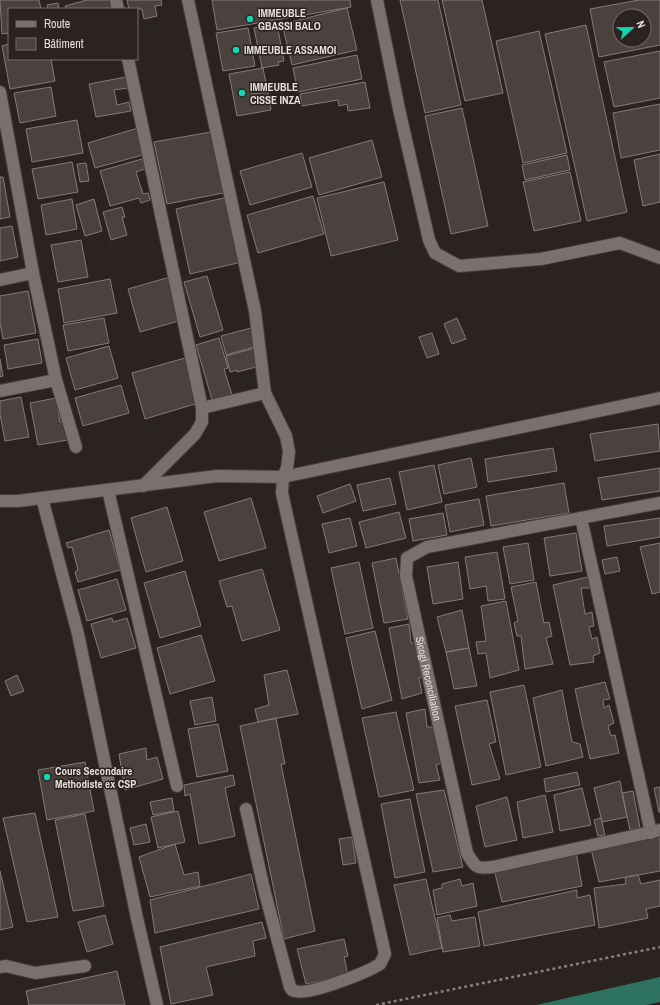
<svg xmlns="http://www.w3.org/2000/svg" width="660" height="1005" font-family="'Archivo Narrow',sans-serif">
	<style>
		.water { fill: #2e7262 }
		.building { fill: #4b413e; stroke: #857a77; fill-rule: evenodd }
		.lines { fill: none; stroke-linecap: round; stroke-linejoin: round }
		.minor-casing { stroke: #463f3c; stroke-width: 14 }
		.path { stroke: #89817f; stroke-width: 2.5; stroke-dasharray: 3 3; stroke-linecap: butt }
		.minor { stroke: #7b706d; stroke-width: 12 }
		.poi-dot { fill: #16d5b3; stroke: #2b2320; stroke-width: 1.5 }
		.labels { text-anchor: middle; stroke-width: 3; stroke-linejoin: round; paint-order: stroke }
		.poi-label { font-size: 11px; font-weight: bold; fill: #e6dfdd; stroke: #2b2320; text-anchor: start }
		.street-label { font-size: 11px; fill: #e6dfdd; stroke: #2b2320 }
	</style>
	<rect width="100%" height="100%" fill="#2b2320"/>
	<!-- water -->
	<path class="water" d="M660 977V1002L646 1005H536Z"/>
	<!-- building -->
	<path class="building" d="M0 0H39L41 9H9V33L2 34Z
		M87 0H114L116 9H66L65 6Z
		M127 0H161L162 5 155 6 157 16 144 19 142 9H129Z
		M212 0H350L351 7 217 30Z
		M400 0H438L461 105 425 113Z
		M442 0H482L503 93 465 101Z
		M639 0H660V45L599 57 590 9ZM620 16H644V40H620Z
		M58 3 59 9H48L47 5Z
		M347 8 357 50 292 65 282 24Z
		M277 24 284 61 278 62 279 65 262 68 254 28Z
		M586 25 627 212 587 221 545 34Z
		M248 28 255 66 223 71 216 33Z
		M539 31 567 153 523 163 496 41Z
		M9 44V59H51L55 81 10 89 2 46Z
		M660 51V98L614 107 604 62Z
		M357 55 362 79 298 92 293 68Z
		M263 68 266 83 250 86 252 94 268 92 271 110 237 116 229 74Z
		M126 77 128 88 114 90 117 105 129 102 131 111 96 117 89 84Z
		M365 82 370 108 348 111 347 104 339 106 338 100 302 106 300 94Z
		M51 87 56 116 20 123 14 93Z
		M660 104V150L621 158 613 113Z
		M462 108 488 226 451 234 425 116Z
		M77 120 83 153 32 162 26 129Z
		M138 128 146 154 95 168 88 143Z
		M211 132 223 193 167 204 154 142Z
		M372 140 382 177 319 195 309 158Z
		M302 153 312 187 250 205 240 171Z
		M660 154V202L643 206 634 160Z
		M567 155 570 170 525 180 522 165Z
		M142 159 145 169 136 172 143 194 148 193 150 200 141 203 139 198 110 206 100 171Z
		M72 162 78 192 38 199 32 169Z
		M86 163 89 181 80 182 77 164Z
		M570 172 581 221 534 231 523 182Z
		M0 177H3L10 217 0 219Z
		M384 182 398 240 331 256 317 198Z
		M313 196 324 234 258 253 247 215Z
		M228 197 242 262 190 274 176 209Z
		M72 199 77 229 46 235 41 205Z
		M94 199 102 231 85 236 76 205Z
		M122 207 125 217H122L127 235 111 240 103 212Z
		M12 226 18 257 0 261V228Z
		M81 240 88 277 58 282 51 245Z
		M207 276 223 330 200 337 184 282Z
		M170 277 182 320 140 332 128 289Z
		M110 279 117 313 64 323 58 289Z
		M28 291 36 333 3 339 0 323V296Z
		M104 318 109 343 68 351 63 325Z
		M457 318 466 339 452 344 444 324Z
		M251 328 257 346 226 355 221 336Z
		M432 333 439 354 427 358 419 337Z
		M219 338 228 368 224 369 232 395 212 400 196 345Z
		M38 339 42 363 8 369 4 345Z
		M109 346 118 378 75 390 66 358Z
		M255 348 260 366 237 372V370L230 372 226 356Z
		M185 358 198 403 145 419 132 373Z
		M0 359 3 376 0 377Z
		M121 385 129 413 83 426 75 398Z
		M21 397 29 437 5 441 0 414V401Z
		M56 398 60 422 65 421 68 440 38 445 30 403Z
		M658 424 660 451 595 461 590 434Z
		M553 448 557 471 488 482 485 459Z
		M471 458 477 487 444 494 438 465Z
		M434 465 442 502 407 510 399 472Z
		M660 468V491L602 500 598 478Z
		M390 478 396 504 363 511 357 485Z
		M564 483 569 513 491 526 486 496Z
		M350 484 356 501 323 513 317 496Z
		M251 498 266 548 219 561 204 512Z
		M479 499 484 525 450 532 445 505Z
		M167 507 183 561 146 572 131 518Z
		M399 512 406 538 366 548 359 522Z
		M443 513 447 535 413 541 409 519Z
		M350 518 357 546 329 553 322 524Z
		M660 518V537L607 546 604 526Z
		M109 530 120 570 78 582 75 572 78 570 72 547 68 548 66 543Z
		M576 533 582 571 550 576 544 538Z
		M528 543 534 580 510 584 503 547Z
		M660 543V592L652 594 640 547Z
		M497 552 505 599 488 601 486 586 470 589 465 557Z
		M617 557 620 571 605 574 602 560Z
		M396 558 408 619 384 623 372 563Z
		M359 562 373 628 345 634 331 568Z
		M458 562 463 599 433 604 427 567Z
		M262 569 280 630 242 641 232 606 227 607 219 581Z
		M185 571 201 626 160 638 144 583Z
		M588 577 590 588H581L585 614 592 612 594 626 589 627 592 639 597 637 600 653 593 656 594 662 570 665 553 585Z
		M117 579 126 610 87 621 78 590Z
		M536 582 544 623 549 622 552 636 546 638 553 664 525 669 521 636H517L514 623 518 621 511 587Z
		M506 601 519 670 490 678 486 653 478 654 476 642 486 641 481 606Z
		M462 610 469 648 446 652 437 617Z
		M112 618 113 622 127 618 136 648 101 658 91 624Z
		M409 624 411 643 418 642 425 675 419 678 422 693 402 699 389 628Z
		M375 631 392 700 362 709 346 638Z
		M201 635 215 681 170 694 157 648Z
		M469 648 477 686 454 689 446 652Z
		M287 670 298 714 258 722 255 709 269 705 264 675Z
		M17 675 24 691 11 696 5 681Z
		M605 682 610 699 603 700 604 708 609 705 614 723 608 726 611 736 615 735 619 753 590 759 575 689Z
		M524 685 541 767 506 775 490 692Z
		M562 690 572 742 580 744 583 757 546 766 533 698Z
		M212 697 216 721 195 725 190 701Z
		M487 700 496 742 489 744 500 779 472 785 455 706Z
		M425 709 427 727H433L442 763 436 765 440 780 419 783 406 713Z
		M396 712 414 790 379 797 362 718Z
		M276 718 285 764H281L315 931 284 939 240 726Z
		M218 724 228 771 197 777 188 729Z
		M146 748 147 760 157 757 163 779 125 790 119 754Z
		M85 762 94 811 47 820 38 770Z
		M577 772 580 785 546 792 544 779Z
		M233 775 235 785 225 788 235 836 199 844 190 794 185 796 184 785Z
		M620 781 627 817 602 822 594 788Z
		M660 787V812H659L654 788Z
		M582 788 591 825 560 831 554 795Z
		M444 790 463 867 433 872 416 794Z
		M633 791 640 828 630 830 622 793Z
		M545 795 553 832 523 838 517 802Z
		M507 797 517 840 485 847 476 806Z
		M172 798 174 811 153 815 150 802Z
		M410 799 425 872 395 878 381 804Z
		M178 811 185 842 158 848 151 817Z
		M35 813 58 917 27 922 3 818Z
		M85 814 104 906 73 911 55 820Z
		M601 818 605 835 598 836 594 820Z
		M146 824 150 842 134 845 130 828Z
		M660 835V871L599 882 591 849Z
		M352 837 356 863 343 865 339 839Z
		M175 844 184 875 198 872 200 886 150 897 139 857Z
		M576 852 582 886 502 902 494 869Z
		M0 871 13 927 0 930Z
		M251 874 259 909 155 933 150 900Z
		M638 875 641 884 660 880V906L646 909 648 918 599 928 594 888 626 884 625 877Z
		M426 879 442 948 410 955 394 885Z
		M460 879 462 886 473 883 477 906 437 915 433 890 442 888V884Z
		M577 890V898L590 895 595 925 484 946 478 912Z
		M105 915 113 944 87 952 78 922Z
		M450 915 452 921 475 917 480 946 443 952 437 918Z
		M262 922 266 938 253 941 255 956 206 967 213 995 171 1004 160 947Z
		M344 939 348 956 344 957 348 975 306 984 297 949Z
		M117 971 125 1005H29L26 991Z"/>
	<g class="lines">
		<defs>
			<g id="minor">
				<path d="M116 0 118 9"/>
				<path d="M188 0 255 311 265 393 286 436 289 452 287 468 283 477 282 493 385 954 380 964C368 972 308 996 295 991 293 991 291 989 290 987L264 889 246 809"/>
				<path d="M377 0 399 109 429 240 435 253 459 266 541 259 620 243 660 258"/>
				<path d="M128 59 202 408V422L195 434 143 486"/>
				<path d="M0 92 33 273 56 380 76 447"/>
				<path d="M0 280 33 273"/>
				<path d="M0 391 56 380"/>
				<path d="M202 408 265 393"/>
				<path d="M108 490 177 786"/>
				<path d="M42 498 78 634 137 918 157 1005"/>
				<path d="M0 501H18L217 476 283 477 660 398"/>
				<path id="s1" d="M660 503 427 547 407 558 406 576 467 853C476 868 476 869 493 867L660 830"/>
				<path d="M581 518 651 833"/>
				<path d="M0 967 6 966 35 973 85 966"/>
			</g>
		</defs>
		<!-- minor casing -->
		<use href="#minor" class="minor-casing"/>
		<!-- path -->
		<path class="path" d="M376 1005 660 947"/>
		<!-- minor -->
		<use href="#minor" class="minor"/>
	</g>
	<!-- markers -->
	<g class="poi-dot">
		<circle cx="250" cy="19" r="4"/>
		<circle cx="236" cy="50" r="4"/>
		<circle cx="242" cy="93" r="4"/>
		<circle cx="47" cy="777" r="4"/>
	</g>
	<g class="labels">
		<!-- poi labels -->
		<g class="poi-label">
			<text x="258" y="17">IMMEUBLE<tspan x="258" dy="13">GBASSI BALO</tspan></text>
			<text x="244" y="54">IMMEUBLE ASSAMOI</text>
			<text x="250" y="91">IMMEUBLE<tspan x="250" dy="13">CISSE INZA</tspan></text>
			<text x="55" y="775">Cours Secondaire<tspan x="55" dy="13">Methodiste ex CSP</tspan></text>
		</g>
		<!-- street labels -->
		<g class="street-label">
			<text dy="4" stroke="none"><textPath href="#s1" startOffset="383">Sicogi Reconciliation</textPath></text>
		</g>
	</g>
	<!-- legend -->
	<rect x="8" y="8" width="130" height="52" fill="#2b2320" stroke="#766e6c"/>
	<rect x="16" y="21" width="20" height="6" fill="#7b706d" stroke="#766e6c"/>
	<text x="44" y="28" font-size="12" fill="#e6dfdd">Route</text>
	<rect x="16" y="38" width="20" height="12" fill="#4b413e" stroke="#766e6c"/>
	<text x="44" y="48" font-size="12" fill="#e6dfdd">Bâtiment</text>
	<!-- north arrow -->
	<g transform="translate(632 28) rotate(68)"><circle r="19" fill="#2b2320" stroke="#766e6c"/>
	<path d="M0-3L7 15L0 10L-7 15Z" fill="#16d5b3"/>
	<text y="-6" font-size="11" font-weight="bold" text-anchor="middle" fill="#e6dfdd">N</text>
	</g>
</svg>
